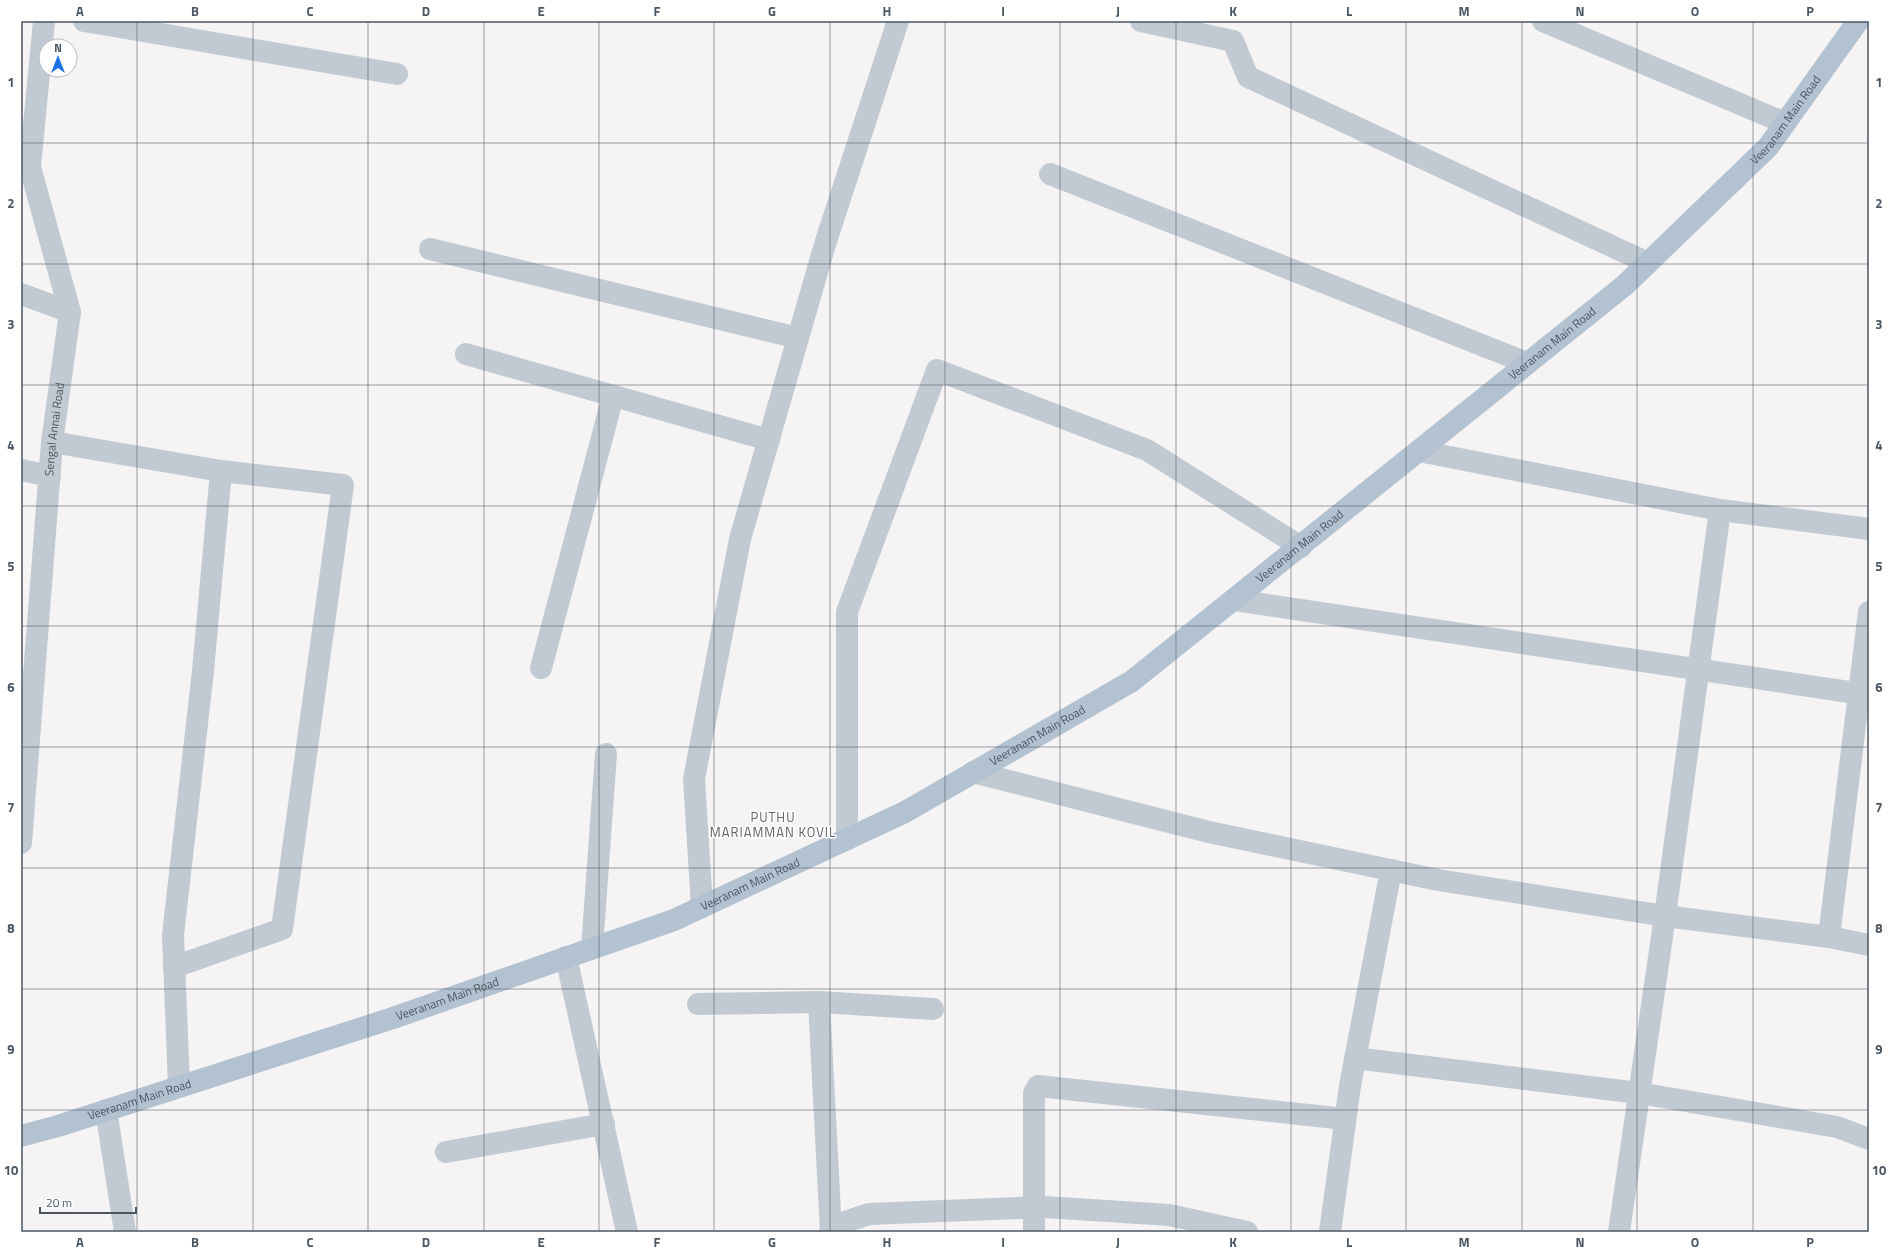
<svg xmlns="http://www.w3.org/2000/svg" width="1890" height="1253" font-family="'Titillium Web',sans-serif">
	<style>
		.lines { fill: none; stroke-linecap: round; stroke-linejoin: round }
		.minor { stroke: #c1cad2; stroke-width: 22 }
		.major { stroke: #b3c2d1; stroke-width: 22 }
		.grid { fill: none; stroke: #4a5661; stroke-width: 1; stroke-opacity: 0.55 }
		.labels { text-anchor: middle; stroke-width: 3; stroke-linejoin: round; paint-order: stroke }
		.street-label { font-size: 12px; fill: #4a5661; stroke: #fff }
		.neighbourhood-label { font-size: 13px; letter-spacing: 1px; fill: #5f6368; stroke: #fff }
		.neatline { fill: none; stroke: #4a5661; stroke-width: 1.5 }
		.grid-label { font-size: 13px; text-anchor: middle; font-weight: bold; fill: #4a5661 }
	</style>
	<rect width="100%" height="100%" fill="#f5f3f3"/>
	<g class="lines">
		<!-- minor -->
		<g class="minor">
			<path d="M84 21 397 74"/>
			<path d="M1141 21 1233 41 1248 77 1648 263"/>
			<path d="M1543 21 1785 123"/>
			<path d="M1050 174 1527 363"/>
			<path d="M430 249 798 338"/>
			<path d="M21 294 70 312"/>
			<path d="M466 354 769 440"/>
			<path d="M52 442 221 471 343 485 282 929 174 967"/>
			<path d="M1419 451 1720 510"/>
			<path d="M21 470 50 476"/>
			<path d="M1234 600 1869 695"/>
			<path d="M541 668 613 396"/>
			<path d="M973 772 1209 832 1438 880 1665 916 1829 937 1869 945"/>
			<path d="M847 839V612L937 370 1147 450 1301 547"/>
			<path id="s1" d="M21 843 52 442 70 312 30 167 44 21"/>
			<path d="M702 907 694 779 740 539 826 241 898 21"/>
			<path d="M1829 937 1869 612"/>
			<path d="M592 948 606 754"/>
			<path d="M566 957 627 1232"/>
			<path d="M819 1002 831 1232"/>
			<path d="M698 1004 819 1002 933 1009"/>
			<path d="M1355 1058 1639 1093 1837 1127 1869 1139"/>
			<path d="M179 1086 173 935 203 671 221 471"/>
			<path d="M106 1110 125 1232"/>
			<path d="M446 1152 604 1124"/>
			<path d="M830 1232 842 1223 869 1214 1044 1207 1169 1215 1247 1232"/>
			<path d="M1034 1232V1093L1038 1086 1345 1119"/>
			<path d="M1330 1232 1350 1086 1391 870"/>
			<path d="M1619 1232 1665 916 1720 510 1869 529"/>
		</g>
		<!-- major -->
		<path class="major" id="s2" d="M21 1136 58 1126 393 1018 674 920 905 812 1132 681 1625 285 1768 147 1858 21"/>
	</g>
	<!-- grid -->
	<path class="grid" d="M137 21V1232M253 21V1232M368 21V1232M484 21V1232M599 21V1232M714 21V1232M830 21V1232M945 21V1232M1060 21V1232M1176 21V1232M1291 21V1232M1406 21V1232M1522 21V1232M1637 21V1232M1753 21V1232M21 143H1869M21 264H1869M21 385H1869M21 506H1869M21 626H1869M21 747H1869M21 868H1869M21 989H1869M21 1110H1869"/>
	<g class="labels">
		<!-- street labels -->
		<g class="street-label">
			<text dy="4" stroke="none"><textPath href="#s2" startOffset="2068">Veeranam Main Road</textPath></text>
			<text dy="4" stroke="none"><textPath href="#s2" startOffset="1744">Veeranam Main Road</textPath></text>
			<text dy="4" stroke="none"><textPath href="#s1" startOffset="415">Sengal Annai Road</textPath></text>
			<text dy="4" stroke="none"><textPath href="#s2" startOffset="1420">Veeranam Main Road</textPath></text>
			<text dy="4" stroke="none"><textPath href="#s2" startOffset="1096">Veeranam Main Road</textPath></text>
			<text dy="4" stroke="none"><textPath href="#s2" startOffset="772">Veeranam Main Road</textPath></text>
			<text dy="4" stroke="none"><textPath href="#s2" startOffset="448">Veeranam Main Road</textPath></text>
			<text dy="4" stroke="none"><textPath href="#s2" startOffset="124">Veeranam Main Road</textPath></text>
		</g>
		<!-- neighbourhood labels -->
		<g class="neighbourhood-label">
			<text x="773" y="822">PUTHU<tspan x="773" dy="15">MARIAMMAN KOVIL</tspan></text>
		</g>
	</g>
	<!-- border -->
	<rect width="1890" height="1253" fill="none" stroke="#ffffff" stroke-width="44"/>
	<!-- north arrow -->
	<g transform="translate(58 58)"><circle r="19" fill="#ffffff" stroke="#b7bbc0"/>
	<path d="M0-3L7 15L0 10L-7 15Z" fill="#1a73e8"/>
	<text y="-6" font-size="11" font-weight="bold" text-anchor="middle" fill="#4a5661">N</text>
	</g>
	<!-- scale -->
	<path d="M40 1207v6h96v-6" fill="none" stroke="#4a5661" stroke-width="2"/>
	<text x="46" y="1207" font-size="12" fill="#4a5661" stroke="#ffffff" stroke-width="3" paint-order="stroke">20 m</text>
	<rect x="22" y="22" width="1846" height="1209" class="neatline"/>
	<g class="grid-label">
		<text x="80" y="16">A</text>
		<text x="195" y="16">B</text>
		<text x="310" y="16">C</text>
		<text x="426" y="16">D</text>
		<text x="541" y="16">E</text>
		<text x="657" y="16">F</text>
		<text x="772" y="16">G</text>
		<text x="887" y="16">H</text>
		<text x="1003" y="16">I</text>
		<text x="1118" y="16">J</text>
		<text x="1233" y="16">K</text>
		<text x="1349" y="16">L</text>
		<text x="1464" y="16">M</text>
		<text x="1580" y="16">N</text>
		<text x="1695" y="16">O</text>
		<text x="1810" y="16">P</text>
		<text x="11" y="87">1</text>
		<text x="1879" y="87">1</text>
		<text x="11" y="208">2</text>
		<text x="1879" y="208">2</text>
		<text x="11" y="329">3</text>
		<text x="1879" y="329">3</text>
		<text x="11" y="450">4</text>
		<text x="1879" y="450">4</text>
		<text x="11" y="571">5</text>
		<text x="1879" y="571">5</text>
		<text x="11" y="692">6</text>
		<text x="1879" y="692">6</text>
		<text x="11" y="812">7</text>
		<text x="1879" y="812">7</text>
		<text x="11" y="933">8</text>
		<text x="1879" y="933">8</text>
		<text x="11" y="1054">9</text>
		<text x="1879" y="1054">9</text>
		<text x="11" y="1175">10</text>
		<text x="1879" y="1175">10</text>
		<text x="80" y="1247">A</text>
		<text x="195" y="1247">B</text>
		<text x="310" y="1247">C</text>
		<text x="426" y="1247">D</text>
		<text x="541" y="1247">E</text>
		<text x="657" y="1247">F</text>
		<text x="772" y="1247">G</text>
		<text x="887" y="1247">H</text>
		<text x="1003" y="1247">I</text>
		<text x="1118" y="1247">J</text>
		<text x="1233" y="1247">K</text>
		<text x="1349" y="1247">L</text>
		<text x="1464" y="1247">M</text>
		<text x="1580" y="1247">N</text>
		<text x="1695" y="1247">O</text>
		<text x="1810" y="1247">P</text>
	</g>
</svg>
